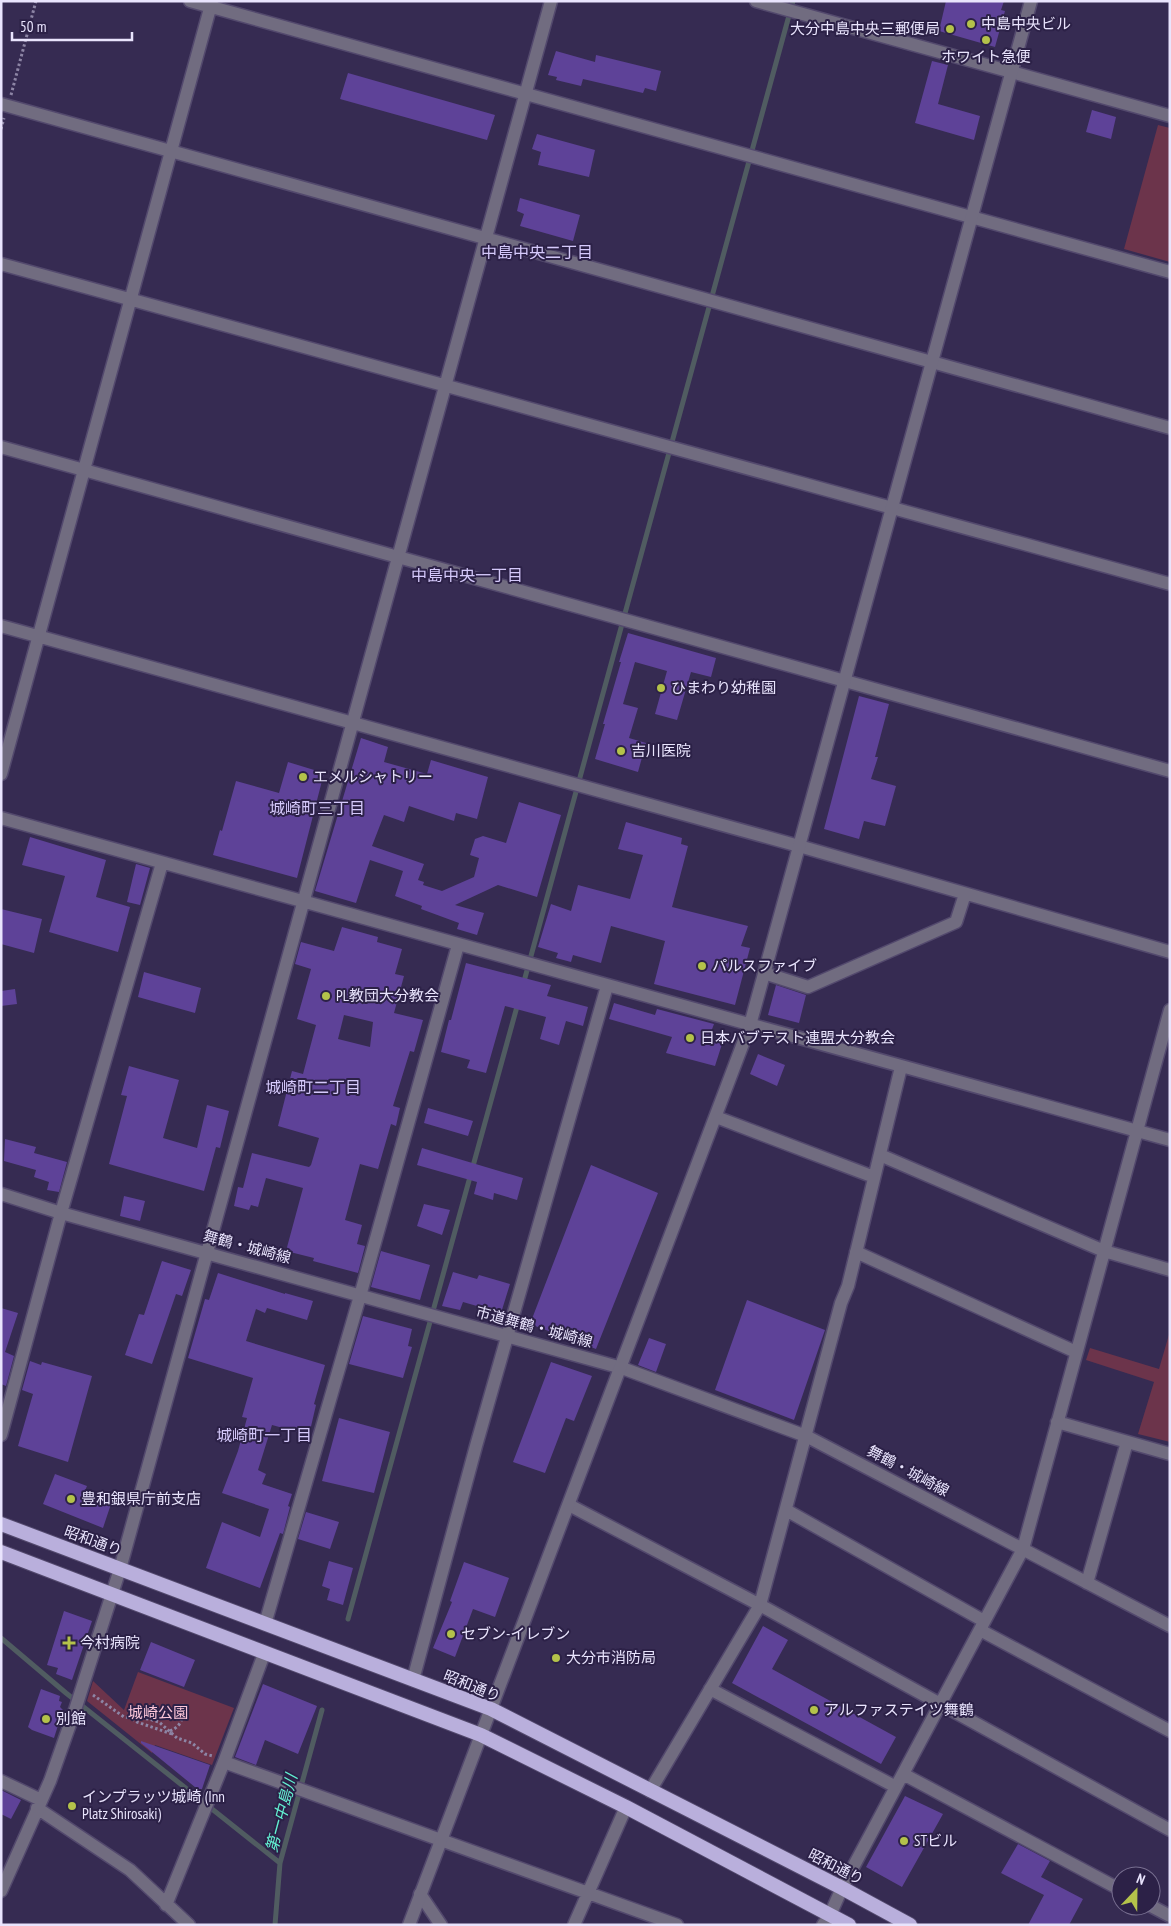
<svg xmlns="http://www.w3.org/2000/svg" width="1171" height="1926" font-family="'PT Sans Narrow','Noto Sans JP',sans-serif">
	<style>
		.green { fill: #6c344b }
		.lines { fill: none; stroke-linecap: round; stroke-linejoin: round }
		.stream { stroke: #505c61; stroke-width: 5 }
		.building { fill: #5e4298; fill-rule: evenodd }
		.minor-casing { stroke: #53496d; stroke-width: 15 }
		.tertiary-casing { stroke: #53496d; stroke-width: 15 }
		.trunk-casing { stroke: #53496d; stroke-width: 16 }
		.path { stroke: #8d85a5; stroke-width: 3; stroke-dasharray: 2.5 2.5; stroke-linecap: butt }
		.minor { stroke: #716c80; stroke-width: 12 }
		.tertiary { stroke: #716c80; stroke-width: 12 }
		.trunk { stroke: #b9afdc; stroke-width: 14 }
		.poi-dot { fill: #b4c24a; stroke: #2c2147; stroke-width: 2 }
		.labels { text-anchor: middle; stroke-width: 4; stroke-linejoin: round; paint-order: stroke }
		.poi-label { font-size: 15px; fill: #e9e4fd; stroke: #2c2147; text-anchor: start }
		.street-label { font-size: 15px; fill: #e9e4fd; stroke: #2c2147 }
		.park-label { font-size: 15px; fill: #fcc6d9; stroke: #2c2147 }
		.neighbourhood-label { font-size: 16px; fill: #d5c9fb; stroke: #2c2147 }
		.water-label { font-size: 16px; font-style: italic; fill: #63f2d2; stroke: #2c2147 }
	</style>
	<rect width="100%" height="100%" fill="#362b52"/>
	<!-- green -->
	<path class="green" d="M1158 125 1170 128V262L1124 249Z
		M1170 1331V1442L1138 1434 1154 1382 1086 1360 1090 1348 1159 1369Z
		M138 1672 234 1708 212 1765 155 1745 152 1753 87 1701 93 1681 124 1710Z"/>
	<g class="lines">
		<!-- stream -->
		<path class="stream" d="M523 985 793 1
			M348 1619 518 1003
			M1 1638 66 1693 280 1863
			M275 1925 280 1863 322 1710"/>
	</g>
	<!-- building -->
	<path class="building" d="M946 1H1004L1001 10 1005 11 995 47 939 31Z
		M556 51 595 62 596 55 661 71 656 91 645 88 643 93 583 79 581 86 556 80 557 77 548 75Z
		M932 61 948 65 938 104 980 116 974 140 915 123Z
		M348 73 495 115 487 140 340 99Z
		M1092 110 1116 117 1111 139 1086 132Z
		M537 134 595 150 589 177 538 165 541 152 532 149Z
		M520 198 580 215 573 241 520 226 524 214 517 211Z
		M628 633 716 658 711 677 691 672 677 720 655 714 667 671 635 662 623 704 638 708 629 738 646 743 638 772 595 759 605 724H603L621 662H619Z
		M859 696 889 704 875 757H878L871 779 896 786 885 826 864 821 859 839 824 829Z
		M361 738 388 747 384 762 427 774 431 760 488 777 477 819 456 813 454 821 409 806 404 822 384 815 372 846 424 864 418 880 424 882 423 885 442 891 474 877 479 858 470 855 475 839 483 836 506 843 519 802 561 815 537 897 498 885 455 905 484 913 477 935 457 929 459 923 421 909 422 906 395 896 403 871 370 860 356 903 315 891Z
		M288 762 324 773 297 878 213 855 220 830 222 831 236 781 279 793Z
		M626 822 682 838 681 844 688 846 672 907 748 926 741 946 750 948 735 1005 654 984 665 941 611 926 601 963 573 955 571 962 556 958 558 953 538 947 551 904 571 911 578 885 630 899 643 855 618 849Z
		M30 837 106 860 96 897 130 907 118 952 49 932 65 876 22 865Z
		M136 864 150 868 140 905 127 902Z
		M1 909 42 919 34 953 1 944Z
		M342 927 378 937 377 942 402 949 395 974 404 976 394 1013 423 1020 414 1052 410 1051 393 1106 400 1108 396 1126 391 1124 378 1169 360 1164 345 1220 362 1225 357 1244 365 1246 358 1273 313 1261 314 1258 286 1251 303 1188 266 1178 258 1207 251 1205 249 1210 234 1206 238 1187 243 1188 252 1153 309 1167 311 1165 319 1138 278 1126 292 1071 303 1074 316 1025 297 1019 311 969 295 964 301 942 334 951ZM344 1015 373 1022 370 1047 338 1039Z
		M466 963 551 985 547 996 588 1007 583 1026 566 1021 559 1045 540 1039 546 1017 505 1006 486 1073 467 1068 470 1060 441 1052 449 1020H451Z
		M144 972 201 988 195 1013 138 997Z
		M776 985 806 995 799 1023 768 1015Z
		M15 989 17 1004 1 1006V991Z
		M614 1003 655 1015 657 1009 714 1024 708 1040 722 1044 715 1066 666 1053 672 1037 609 1019Z
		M758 1054 785 1065 777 1086 750 1074Z
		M129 1066 179 1080 163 1138 197 1148 207 1105 229 1111 220 1148 216 1147 204 1191 109 1164 127 1096 121 1095Z
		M428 1108 473 1121 468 1136 424 1123Z
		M5 1139 36 1147 34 1153 67 1162 59 1192 47 1190 49 1182 34 1177 36 1170 4 1161Z
		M422 1148 523 1178 517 1200 494 1193 493 1200 474 1194 477 1182 417 1165Z
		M591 1165 658 1193 596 1349 530 1324Z
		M124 1196 145 1201 140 1221 120 1216Z
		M424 1204 450 1210 442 1235 417 1226Z
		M381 1251 430 1265 420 1300 371 1287Z
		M162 1261 191 1270 182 1296 176 1294 152 1364 125 1355 139 1314 144 1315Z
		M453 1272 477 1279 479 1275 510 1284 501 1313 463 1302 460 1310 442 1306Z
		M218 1273 285 1294V1293L313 1301 307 1320 267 1308 265 1313 256 1309 246 1341 325 1365 314 1404 316 1405 309 1435 272 1425 258 1470 266 1474 262 1484 292 1494 288 1506 290 1507 283 1534 280 1533 260 1588 206 1568 222 1522 260 1537 269 1509 222 1493 238 1451 247 1418 242 1417 253 1378 188 1358 205 1299 209 1300Z
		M747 1300 825 1330 794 1420 715 1390Z
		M1 1308 18 1313 5 1352 14 1356 6 1386 1 1384Z
		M363 1316 412 1329 408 1346 412 1347 403 1378 349 1364Z
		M649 1338 666 1344 656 1372 638 1365Z
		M30 1361 41 1365 42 1362 92 1376 68 1462 18 1446 33 1394 22 1390Z
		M551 1362 592 1376 574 1421 566 1418 545 1473 513 1462Z
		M339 1418 390 1432 374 1493 322 1481Z
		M55 1474 87 1486 84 1493 111 1504 103 1528 43 1504Z
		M306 1512 339 1522 330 1549 298 1539Z
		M329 1561 353 1568 343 1605 327 1600 330 1589 322 1586Z
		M464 1562 509 1578 495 1617 473 1609 455 1657 433 1648 452 1602 450 1601Z
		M64 1611 92 1621 72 1680 56 1674 58 1668 47 1665Z
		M763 1626 788 1640 772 1669 896 1737 881 1764 732 1683Z
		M151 1642 195 1660 184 1687 140 1670Z
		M263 1684 317 1706 298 1754 265 1740 256 1765 235 1757Z
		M41 1689 60 1696 59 1701 62 1702 60 1707 63 1710 54 1738 32 1730 28 1727Z
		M141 1741 210 1765 201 1792 141 1743Z
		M1 1790 21 1800 11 1819 1 1814Z
		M905 1796 943 1814 902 1887 866 1867Z
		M1018 1844 1050 1861 1041 1877 1083 1899 1069 1925H1028L1044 1895 1001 1873Z"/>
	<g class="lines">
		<defs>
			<path id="minor" d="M190 1 1170 272
				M756 1 1170 116
				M1 104 1170 428
				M1 264 1170 584
				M1 447 1170 771
				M1 626 799 846 1170 952
				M1 774 212 1
				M1 818 1170 1140
				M764 973 808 987 956 922 965 894
				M716 1117 874 1177
				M880 1155 1104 1251 1170 1270
				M1 1194 61 1213 622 1368 806 1436 1170 1626
				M856 1252 1076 1352
				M1057 1422 1170 1454
				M1 1435 61 1213 162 863
				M569 1505 760 1605 1170 1830
				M786 1510 984 1621
				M1087 1583 1127 1442
				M265 1624 360 1296 458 945
				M980 1630 1170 1731
				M413 1680 476 1446 607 986
				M710 1689 896 1787
				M224 1762 677 1925
				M903 1774 1121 1890
				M1 1781 41 1800
				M650 1791 760 1605 841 1303 848 1286 901 1067
				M37 1808 130 1870 189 1925
				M1 1891 50 1781 75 1710 120 1569 551 1
				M420 1894 441 1925
				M166 1905 224 1762 264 1654
				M1151 1906 1170 1916
				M574 1925 626 1807
				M823 1925 830 1915 842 1888 1023 1549 1170 1010"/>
			<path id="tertiary" d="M409 1925 750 1025 1031 1"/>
			<path id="trunk" d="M1 1524 491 1709 842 1888 910 1925
				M1 1552 481 1735 626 1807 849 1925"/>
		</defs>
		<!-- minor casing -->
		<use href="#minor" class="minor-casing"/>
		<!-- tertiary casing -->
		<use href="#tertiary" class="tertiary-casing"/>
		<!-- trunk casing -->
		<use href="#trunk" class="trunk-casing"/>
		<!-- path -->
		<path class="path" d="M11 95 36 1
			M1 129 4 118
			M93 1695 124 1717 149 1719 159 1722 177 1738 192 1743 205 1754 213 1756
			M132 1719 137 1722 172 1734
			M170 1731C182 1726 184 1717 182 1704"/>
		<!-- minor -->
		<use href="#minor" class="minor"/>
		<!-- tertiary -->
		<use href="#tertiary" class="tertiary"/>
		<!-- trunk -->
		<use href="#trunk" class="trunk"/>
	</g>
	<!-- markers -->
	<g class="poi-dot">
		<circle cx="971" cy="24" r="5"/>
		<circle cx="950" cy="29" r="5"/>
		<circle cx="986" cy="40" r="5"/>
		<circle cx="661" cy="688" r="5"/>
		<circle cx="621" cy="751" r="5"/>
		<circle cx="303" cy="777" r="5"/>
		<circle cx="702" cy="966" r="5"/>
		<circle cx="326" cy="996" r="5"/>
		<circle cx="690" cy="1038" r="5"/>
		<circle cx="71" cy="1499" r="5"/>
		<circle cx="451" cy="1634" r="5"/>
		<path d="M66.5 1635.5h5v5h5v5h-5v5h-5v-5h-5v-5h5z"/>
		<circle cx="556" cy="1658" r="5"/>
		<circle cx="814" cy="1710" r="5"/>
		<circle cx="46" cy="1719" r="5"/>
		<circle cx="72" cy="1806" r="5"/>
		<circle cx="904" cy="1841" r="5"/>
	</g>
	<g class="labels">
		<!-- poi labels -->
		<g class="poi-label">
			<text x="981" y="29">中島中央ビル</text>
			<text x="940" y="34" text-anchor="end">大分中島中央三郵便局</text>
			<text x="986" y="62" text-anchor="middle">ホワイト急便</text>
			<text x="671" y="693">ひまわり幼稚園</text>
			<text x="631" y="756">吉川医院</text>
			<text x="313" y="782">エメルシャトリー</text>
			<text x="712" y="971">パルスファイブ</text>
			<text x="336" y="1001">PL教団大分教会</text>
			<text x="700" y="1043">日本バブテスト連盟大分教会</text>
			<text x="81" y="1504">豊和銀県庁前支店</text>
			<text x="461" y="1639">セブン-イレブン</text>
			<text x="80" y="1648">今村病院</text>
			<text x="566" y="1663">大分市消防局</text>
			<text x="824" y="1715">アルファステイツ舞鶴</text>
			<text x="56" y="1724">別館</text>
			<text x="82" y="1802">インプラッツ城崎 (Inn<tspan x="82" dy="17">Platz Shirosaki)</tspan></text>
			<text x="914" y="1846">STビル</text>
		</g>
		<!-- street labels -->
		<g class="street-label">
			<text transform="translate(247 1247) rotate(15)" y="5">舞鶴・城崎線</text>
			<text transform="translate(534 1327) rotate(15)" y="5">市道舞鶴・城崎線</text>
			<text transform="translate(908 1471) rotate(28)" y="5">舞鶴・城崎線</text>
			<text transform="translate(93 1541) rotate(20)" y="5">昭和通り</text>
			<text transform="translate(472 1686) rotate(22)" y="5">昭和通り</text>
			<text transform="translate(836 1867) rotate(27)" y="5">昭和通り</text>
		</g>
		<!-- park labels -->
		<g class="park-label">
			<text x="158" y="1718">城崎公園</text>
		</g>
		<!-- neighbourhood labels -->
		<g class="neighbourhood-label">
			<text x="537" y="258">中島中央二丁目</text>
			<text x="467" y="581">中島中央一丁目</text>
			<text x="317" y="814">城崎町三丁目</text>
			<text x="313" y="1093">城崎町二丁目</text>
			<text x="264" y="1441">城崎町一丁目</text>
		</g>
		<!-- water labels -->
		<g class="water-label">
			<text transform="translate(281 1813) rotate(-75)" y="6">第一中島川</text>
		</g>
	</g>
	<!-- border -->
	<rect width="1171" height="1926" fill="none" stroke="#e9e4fd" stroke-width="5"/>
	<!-- north arrow -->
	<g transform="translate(1136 1891) rotate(22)"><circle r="24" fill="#2c2147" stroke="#786f90"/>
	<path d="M0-4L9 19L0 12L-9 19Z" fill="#b4c24a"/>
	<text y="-8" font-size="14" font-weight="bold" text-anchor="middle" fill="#e9e4fd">N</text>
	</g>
	<!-- scale -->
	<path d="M12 32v8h120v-8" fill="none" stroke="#e9e4fd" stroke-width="2.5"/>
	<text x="20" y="32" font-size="15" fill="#e9e4fd" stroke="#2c2147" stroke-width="4" paint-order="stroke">50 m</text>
</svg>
